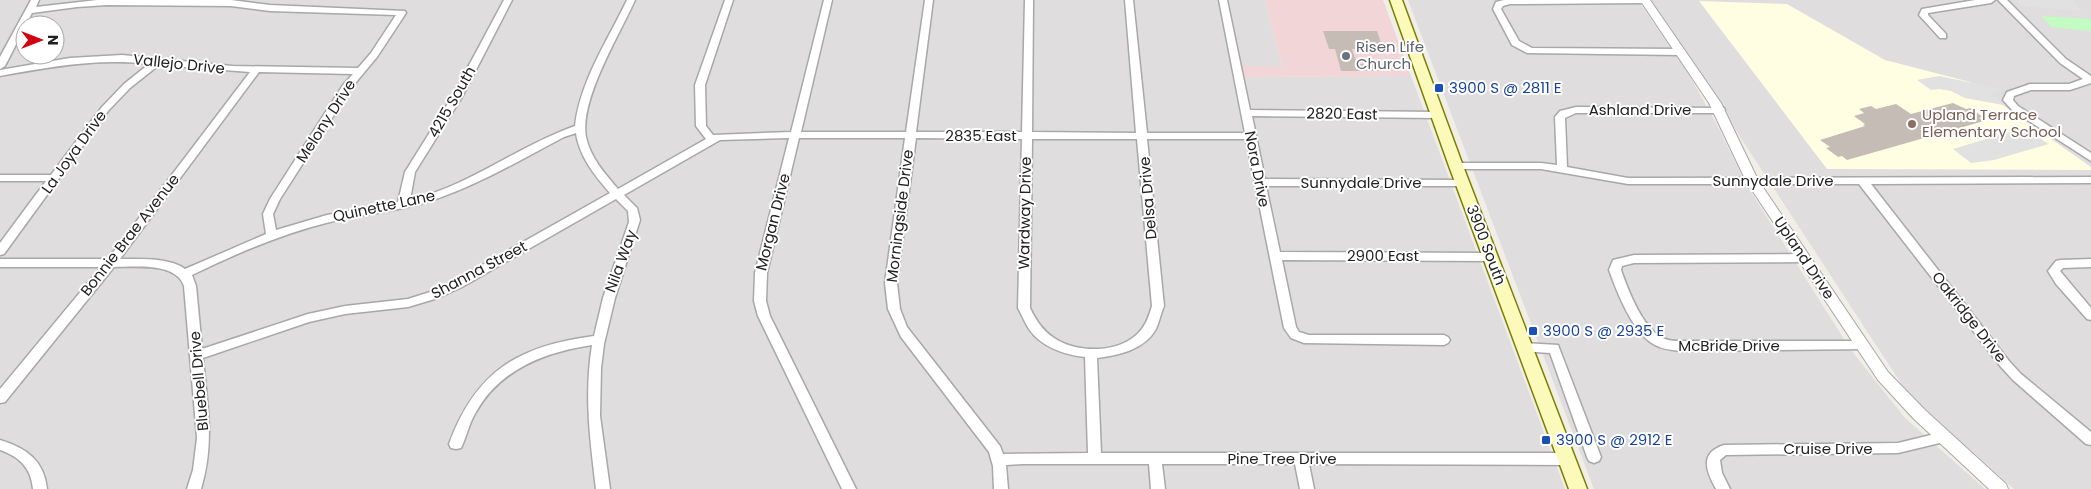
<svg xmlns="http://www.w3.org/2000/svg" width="2091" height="489" font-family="Poppins,sans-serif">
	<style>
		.residential { fill: #dfddde; fill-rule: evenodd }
		.commercial { fill: #f2d6d7 }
		.education { fill: #fffde2 }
		.park { fill: #c3fcc3 }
		.parking { fill: #e1e1e1 }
		.building { fill: #c6bcb6 }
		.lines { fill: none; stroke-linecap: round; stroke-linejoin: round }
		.minor-casing { stroke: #a8a8a8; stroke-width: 3 }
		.tertiary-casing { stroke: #a8a8a8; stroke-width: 2 }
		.secondary-casing { stroke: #7b7f00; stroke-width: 3 }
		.minor { fill: #fff; fill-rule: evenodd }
		.tertiary { fill: #fff; fill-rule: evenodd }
		.secondary { fill: #fcfaba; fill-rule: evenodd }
		.worship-dot { fill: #6b7280; stroke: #fff; stroke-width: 2 }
		.transit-dot { fill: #1a4fb4; stroke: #fff; stroke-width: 2 }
		.education-dot { fill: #8d6e63; stroke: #fff; stroke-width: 2 }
		.labels { text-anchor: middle; stroke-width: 4; stroke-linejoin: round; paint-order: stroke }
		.worship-label { font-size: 15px; fill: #5b616d; stroke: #fff; text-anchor: start }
		.street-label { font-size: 15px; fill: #212121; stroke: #fff }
		.transit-label { font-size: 15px; fill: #164399; stroke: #fff; text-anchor: start }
		.education-label { font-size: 15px; fill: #785e54; stroke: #fff; text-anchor: start }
	</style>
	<rect width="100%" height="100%" fill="#f1ede7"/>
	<!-- residential -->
	<path class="residential" d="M0 0H1265L1282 66H1240L1243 77 1411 76 1565 489H0ZM25 25H55V55H25Z
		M1408 0H1638L1688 73 1716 123 1746 184 1851 350 1905 418 1985 489H1594Z
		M1651 0H2091V489H2014L1908 394Z"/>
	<!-- commercial -->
	<path class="commercial" d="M1265 0H1383L1411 76 1242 77 1240 66H1282Z"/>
	<!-- education -->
	<path class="education" d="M1699 1 1787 4 1885 60 1970 82 2091 167V170L1827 169Z"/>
	<!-- park -->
	<path class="park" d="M2041 16 2091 19V31L2052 27Z"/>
	<!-- parking -->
	<path class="parking" d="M2016 0H2073L2082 11 2021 6Z
		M1939 76 2002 89 2000 92 1996 91 1991 95 1998 98 2003 105 1965 98 1951 91 1939 89 1931 90 1917 80Z
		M2023 128 2049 144 1994 160 1971 163 1953 149Z"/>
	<!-- building -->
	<path class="building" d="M1323 31H1377L1383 49H1352L1357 64H1387L1389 71H1341L1335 49H1329Z
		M1953 103 1966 109 1970 108 1983 117 1979 118 1984 121 1847 160 1842 156 1838 157 1826 148 1830 147 1820 140 1865 126 1863 125 1865 124 1854 116 1864 113 1859 109 1871 106 1876 109 1896 104 1911 114Z"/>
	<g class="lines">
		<defs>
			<path id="minor" d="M31 0H39L36 7 97 0H231L270 5 405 11 406 13 377 57 352 87 280 199 273 214 276 230 327 215 398 202 405 172 452 97 504 0H512L462 97 415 172 410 200C469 186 518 146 575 126 580 81 608 40 627 0H635C620 34 579 100 586 137 590 157 605 174 618 189L706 139 696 126 695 85 725 0H733L705 85 706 126 713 135 791 132 824 0H832L801 132H906L925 0H933L916 132H1022L1025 0H1033L1032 132 1136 133 1125 0H1133L1147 133H1245L1219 0H1227L1250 110 1438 112 1443 115 1438 118 1252 116 1265 179 1462 180 1467 183 1462 186H1266L1280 252 1491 253 1497 257 1491 261 1282 260 1296 327 1299 332 1309 335H1444L1448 337 1450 340 1448 343 1444 345 1304 343 1291 338 1284 328 1246 139H1147L1164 306C1161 313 1159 322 1156 329 1144 350 1119 355 1097 358L1101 453H1566L1571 455 1573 459 1571 463 1566 465 1309 464 1314 489H1300L1295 464H1162L1165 489H1151L1149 464H1022L1006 465 1008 489H994L993 466 989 452 901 337 888 309 885 283 905 138H799L767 273 766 301 770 316 856 489H842L758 316 754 301 755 273 789 138 720 140 624 195 637 208 640 220 615 298 604 344 601 368 600 416 610 489H596C590 439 584 396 592 345 545 352 500 369 476 412 469 423 467 436 461 448L456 449 451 448 449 444C476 371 518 346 594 336L603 298 629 222 628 211 616 199 462 287 438 298 408 307 345 314 309 322 203 358C207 405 215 442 201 489H187L193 470 197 438 184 286C176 262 134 267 114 267L5 402 0 403V389L101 267H0V259H108L250 72 159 65 130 88 108 111 4 254 0 255V243L46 181H0V175H51L102 107 124 84 149 64C98 58 50 67 0 76V70L70 58 122 55 232 66 358 68 371 53 396 15 270 11 231 6 107 5 77 7 32 13 5 66 0 69V57ZM259 72 353 74 343 85 270 199 263 214 266 234 185 269C170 257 138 259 120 259ZM576 133C579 156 595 176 610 193L454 281 430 292 408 299 345 306 308 314 202 349 196 286 192 275C235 254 279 235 326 223 360 214 396 212 430 201 477 186 520 160 564 137ZM916 138 1022 139 1018 308C1022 315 1025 323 1029 329 1041 347 1065 355 1085 357L1088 453 1003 454 1000 446 907 327 900 309 897 283ZM1032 139H1137L1152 306C1150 312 1148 319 1145 324 1129 354 1079 355 1054 338 1042 330 1036 320 1030 308Z
				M1504 0H1649L1645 3 1510 4 1503 6 1501 9 1519 41 1532 48 1680 49 1685 52 1680 55 1527 53 1512 45 1493 9 1496 2Z
				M1975 0H1995L1991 3 1928 13V15L1946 34V38H1940L1919 15 1922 9Z
				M1998 0H2007L2066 59 2091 76V83L2070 90H2031L2014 96 2013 100 2018 106 2091 153V161L2012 110 2003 100 2007 92 2030 84H2069L2083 79 2060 63Z
				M1576 107 1724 108 1725 110 1720 113H1576L1565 118 1567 167 1628 178 2091 177V183L1871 184 2009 361 2021 374 2091 432V445L2086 444 2013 380 2001 367 1859 184H1628L1541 169H1456L1451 166 1456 163H1541L1557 165 1555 117 1560 111Z
				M1805 254 1811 258 1805 262 1634 263 1622 266 1621 270C1628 290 1644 332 1665 339 1670 341 1676 341 1681 341H1863L1867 343 1869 346 1867 349 1681 351C1672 350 1662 349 1655 345 1633 334 1617 292 1609 270L1613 260 1634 255Z
				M2091 259V267L2063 268 2060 271 2091 308V320L2087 319 2056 284 2048 271 2056 261 2060 260Z
				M1524 343 1558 345 1601 457 1599 461 1594 463 1589 461 1587 457 1550 353 1520 351 1518 348 1520 345Z
				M1943 432 1948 433 1950 437 1948 441 1898 453 1726 455 1720 460 1722 473 1730 489H1716C1706 471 1699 453 1724 445L1898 443Z
				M0 440C26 448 44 460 47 489H33C31 468 20 457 0 450Z"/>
			<path id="tertiary" d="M1640 0H1650L1721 103 1758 180 1888 372 1925 410 2006 484 2008 489H1989L1913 418 1878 380 1746 181 1709 103Z"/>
			<path id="secondary" d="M1390 0H1402L1463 166 1587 489H1569L1449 166Z"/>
		</defs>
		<!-- minor casing -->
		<use href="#minor" class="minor-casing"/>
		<!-- tertiary casing -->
		<use href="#tertiary" class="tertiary-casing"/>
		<!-- secondary casing -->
		<use href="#secondary" class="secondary-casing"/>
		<!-- minor -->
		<use href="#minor" class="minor"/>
		<!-- tertiary -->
		<use href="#tertiary" class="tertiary"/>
		<!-- secondary -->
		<use href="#secondary" class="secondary"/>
	</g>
	<!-- markers -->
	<circle class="worship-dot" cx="1346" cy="56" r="5"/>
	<g class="transit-dot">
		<rect x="1434" y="83" width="10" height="10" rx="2.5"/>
		<rect x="1528" y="326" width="10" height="10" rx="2.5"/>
		<rect x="1541" y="435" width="10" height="10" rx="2.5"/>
	</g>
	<circle class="education-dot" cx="1912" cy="124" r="5"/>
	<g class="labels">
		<!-- worship labels -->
		<g class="worship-label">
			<text x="1356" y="52">Risen Life<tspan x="1356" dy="17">Church</tspan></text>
		</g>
		<!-- street labels -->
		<g class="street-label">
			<text transform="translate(179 64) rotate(6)" y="5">Vallejo Drive</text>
			<text transform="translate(452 102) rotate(-60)" y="5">4215 South</text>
			<text x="1640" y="115">Ashland Drive</text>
			<text transform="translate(1342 114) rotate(1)" y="5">2820 East</text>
			<text transform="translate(326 121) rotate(-57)" y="5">Melony Drive</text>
			<text x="981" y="141">2835 East</text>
			<text transform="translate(74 152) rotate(-54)" y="5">La Joya Drive</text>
			<text transform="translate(1257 169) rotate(79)" y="5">Nora Drive</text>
			<text x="1773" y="186">Sunnydale Drive</text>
			<text x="1361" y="188">Sunnydale Drive</text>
			<text transform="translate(1148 198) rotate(-95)" y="5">Delsa Drive</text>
			<text transform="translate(384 206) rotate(-12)" y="5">Quinette Lane</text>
			<text transform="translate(1025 213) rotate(-89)" y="5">Wardway Drive</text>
			<text transform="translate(900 216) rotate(-83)" y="5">Morningside Drive</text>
			<text transform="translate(773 222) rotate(-76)" y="5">Morgan Drive</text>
			<text transform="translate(130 235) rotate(-52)" y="5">Bonnie Brae Avenue</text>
			<text transform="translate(1486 245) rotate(69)" y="5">3900 South</text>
			<text x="1383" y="261">2900 East</text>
			<text transform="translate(1804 258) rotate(56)" y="5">Upland Drive</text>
			<text transform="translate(621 261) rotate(-70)" y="5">Nila Way</text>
			<text transform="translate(479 270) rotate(-28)" y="5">Shanna Street</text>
			<text transform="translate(1969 317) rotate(52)" y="5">Oakridge Drive</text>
			<text x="1729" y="351">McBride Drive</text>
			<text transform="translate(199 381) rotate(-95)" y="5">Bluebell Drive</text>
			<text x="1828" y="454">Cruise Drive</text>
			<text x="1282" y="464">Pine Tree Drive</text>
		</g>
		<!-- transit labels -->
		<g class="transit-label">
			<text x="1449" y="93">3900 S @ 2811 E</text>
			<text x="1543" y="336">3900 S @ 2935 E</text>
			<text x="1556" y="445">3900 S @ 2912 E</text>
		</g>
		<!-- education labels -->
		<g class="education-label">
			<text x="1922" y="120">Upland Terrace<tspan x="1922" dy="17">Elementary School</tspan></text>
		</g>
	</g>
	<!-- north arrow -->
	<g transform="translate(40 40) rotate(90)"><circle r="24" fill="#ffffff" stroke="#a6a6a6"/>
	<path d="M0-4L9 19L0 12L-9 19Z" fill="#d10011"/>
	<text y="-8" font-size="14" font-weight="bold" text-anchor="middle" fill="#212121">N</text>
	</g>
</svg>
